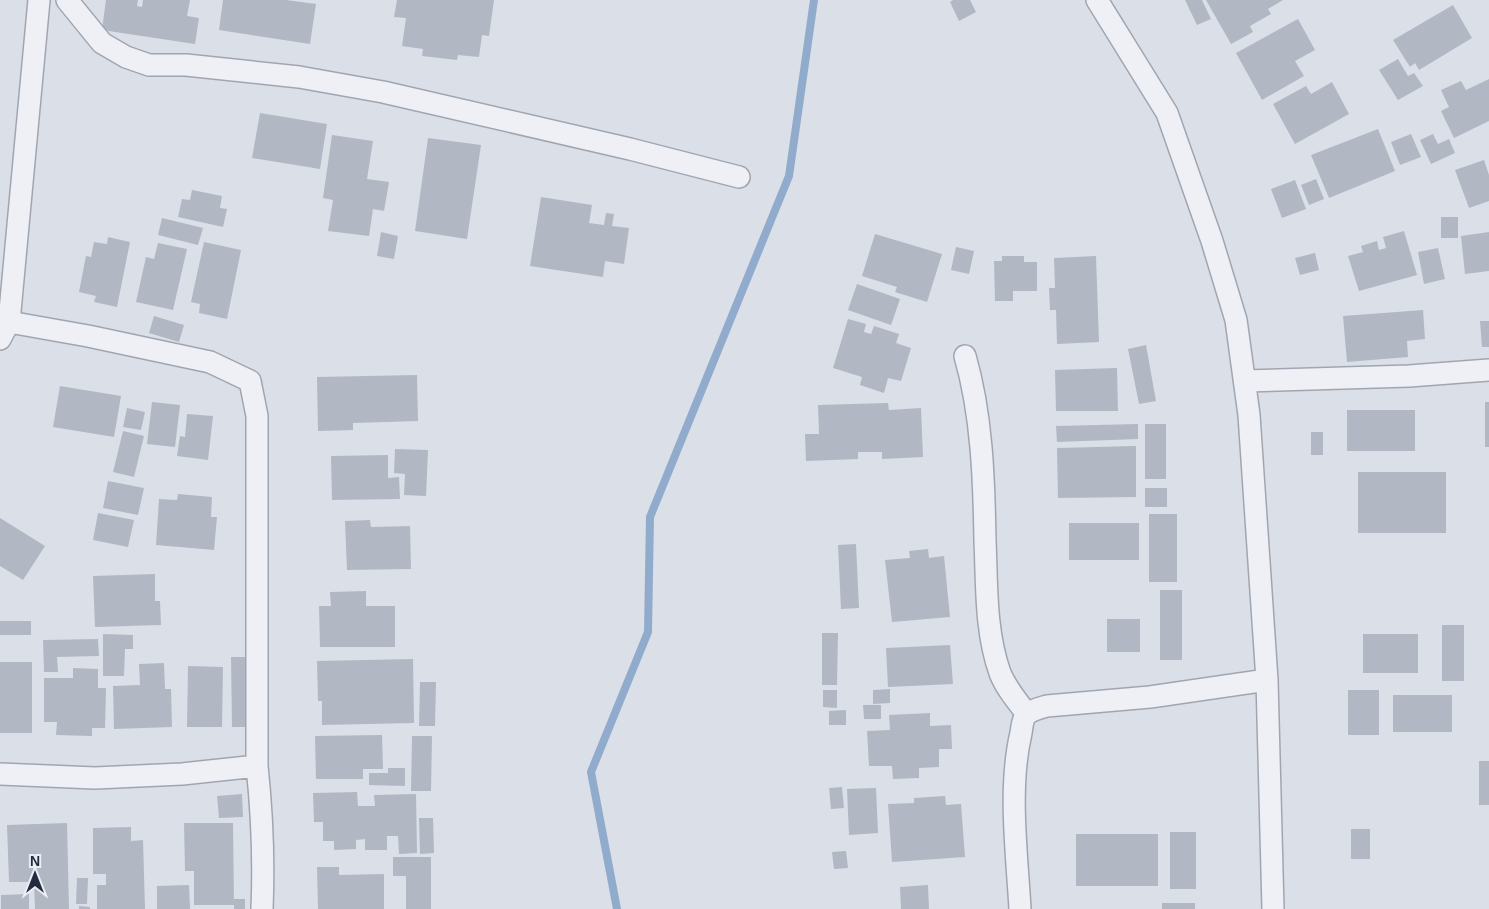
<svg xmlns="http://www.w3.org/2000/svg" width="1489" height="909" font-family="Helvetica,sans-serif">
	<style>
		.lines { fill: none; stroke-linecap: round; stroke-linejoin: round }
		.stream { stroke: #91abcc; stroke-width: 8 }
		.building { fill: #b1b8c4 }
		.minor-casing { stroke: #a0a6b1; stroke-width: 24 }
		.minor { stroke: #eef0f5; stroke-width: 21 }
	</style>
	<rect width="100%" height="100%" fill="#dbdfe7"/>
	<g class="lines">
		<!-- stream -->
		<path class="stream" d="M617 909 591 772 648 632 650 517 789 176 814 0"/>
	</g>
	<!-- building -->
	<path class="building" d="M106 0H138L137 6 142 7 143 0H190L187 16 199 18 195 44 102 30Z
		M223 0H286L316 4 310 44 219 30Z
		M397 0H494L489 36 482 35 479 57 458 55 457 60 422 56 423 49 402 46 406 18 394 17Z
		M953 0H970L976 12 959 21 950 2Z
		M1185 0H1202L1211 19 1197 25Z
		M1206 0H1283L1268 9 1271 14 1250 26 1253 32 1231 44Z
		M1453 5 1472 38 1419 70 1415 63 1410 67 1393 40Z
		M1298 19 1315 50 1295 61 1304 76 1262 100 1236 53Z
		M1398 59 1408 76 1414 73 1423 86 1398 100 1379 70Z
		M1489 79V121L1454 138 1441 111 1449 107 1441 90 1461 81 1466 90Z
		M1332 82 1349 114 1295 144 1273 104 1306 86 1311 94Z
		M260 113 327 124 320 169 252 158Z
		M1378 129 1395 171 1329 198 1311 155Z
		M1411 134 1421 157 1400 165 1391 142Z
		M1433 134 1438 144 1449 139 1455 153 1431 164 1420 140Z
		M332 135 373 141 367 179 389 182 384 211 373 209 369 236 328 231 333 200 323 198Z
		M428 138 481 145 467 239 415 231Z
		M1484 160 1489 175V201L1469 208 1455 170Z
		M1316 179 1324 199 1309 205 1301 185Z
		M1295 180 1306 209 1282 218 1271 189Z
		M192 190 222 196 220 208 227 209 223 227 178 217 182 199 190 200Z
		M541 197 592 205 589 223 604 225 606 213 614 214 612 226 629 228 624 264 605 261 603 277 530 266Z
		M1441 217H1458V238H1441Z
		M162 218 203 228 198 245 158 235Z
		M1404 231 1417 275 1359 291 1348 256 1363 252 1361 246 1377 241 1379 250 1386 248 1383 237Z
		M381 232 398 236 394 259 377 256Z
		M1489 232V271L1465 274 1461 236Z
		M875 234 942 254 927 302 895 292 897 287 862 276Z
		M108 237 130 242 117 307 94 302 96 296 79 292 86 256 91 257 94 242 107 244Z
		M204 242 241 250 227 319 199 313 200 304 191 302Z
		M158 243 187 249 173 310 136 302 146 257 154 259Z
		M956 247 974 251 969 274 951 270Z
		M1438 248 1445 279 1424 284 1418 252Z
		M1315 253 1319 270 1300 275 1295 258Z
		M1002 256H1024V262H1037V291H1013V301H995L994 261H1002Z
		M1096 256 1099 342 1057 344 1056 310H1050L1049 288H1055L1054 258Z
		M857 284 900 299 891 325 848 310Z
		M1423 310 1425 339 1407 341 1408 357 1347 362 1343 316Z
		M154 316 184 325 179 342 149 333Z
		M848 319 866 324 864 332 871 334 874 326 899 334 896 343 911 348 901 381 888 378 884 393 860 385 862 377 833 368Z
		M1480 321H1489V347H1482Z
		M1146 345 1156 401 1139 404 1128 349Z
		M1117 368 1118 411H1056L1055 370Z
		M417 375 418 421 353 423V430L318 431 317 377Z
		M60 386 121 396 114 437 53 427Z
		M152 402 180 405 175 447 147 444Z
		M1485 402H1489V447H1485Z
		M888 403 889 410 921 408 923 457 882 459V452H858V459L806 461 805 434H819L818 405Z
		M127 408 145 412 141 430 123 427Z
		M1347 410H1415V451H1347Z
		M187 414 213 416 208 460 177 456 180 436 185 437Z
		M1138 424V439L1057 442 1056 426Z
		M1145 424H1166V479H1145Z
		M123 431 144 436 134 477 113 472Z
		M1311 432H1323V455H1311Z
		M1136 446V497L1058 498 1057 448Z
		M395 449 428 450 426 496 404 495 405 474 394 473Z
		M388 455V478L399 477 400 499 332 500 331 456Z
		M1358 472H1446V533H1358Z
		M108 481 144 488 138 515 103 508Z
		M1145 488H1167V507H1145Z
		M178 494 212 497 211 517H217L214 550 156 545 159 499 177 500Z
		M98 513 134 520 128 547 93 540Z
		M1149 514H1177V582H1149Z
		M0 518 45 546 23 580 0 566Z
		M370 520 371 527 410 526 411 569 347 570 345 521Z
		M1069 523H1139V560H1069Z
		M856 544 859 608 841 609 838 545Z
		M928 549 929 558 944 556 950 617 892 622 885 560 910 558 909 551Z
		M155 574V601H160L161 625 95 627 93 576Z
		M1160 590H1182V660H1160Z
		M366 591V606H395V647H320L319 606H331L330 592Z
		M1107 619H1140V652H1107Z
		M0 621H31V635H0Z
		M1442 625H1464V681H1442Z
		M822 633H838L837 685H822Z
		M103 634 133 635V649H125L124 676H103Z
		M1363 634H1418V673H1363Z
		M98 639 99 656 57 657 58 672H44L43 640Z
		M950 645 953 684 888 687 886 648Z
		M231 657H246V727H232Z
		M413 659 414 723 322 725V701H318L317 661Z
		M0 662H32V733H0Z
		M164 663 165 689H171L172 727 114 729 113 686 140 685 139 664Z
		M188 666 223 667 222 727H187Z
		M73 668 98 669V688H106L105 728H92V736L56 735 57 722H44V678H73Z
		M420 682H436L435 726H419Z
		M890 689V703L873 704V690Z
		M823 690H837V708L823 707Z
		M1348 690H1379V735H1348Z
		M1393 695H1452V732H1393Z
		M863 705H881V719H864Z
		M846 710V725H829V711Z
		M930 713V726L951 725 952 749H939V767L919 768V778L893 779 892 766H869L867 731 890 730 889 715Z
		M382 735 383 769H363V779H316L315 736Z
		M412 736H432L431 791H411Z
		M1479 761H1489V805H1479Z
		M388 768H405V786L369 785V773H388Z
		M842 787 844 808 831 809 829 788Z
		M876 788 878 833 849 835 847 789Z
		M357 792 358 806H375L374 795 416 794 417 853 399 854 398 836H387V850H365V839L356 840V849L334 850V841H323V822H314L313 793Z
		M242 794 243 817 219 818 217 796Z
		M945 796 946 805 961 804 965 857 892 862 888 804 914 803V798Z
		M419 818H433L434 853 420 854Z
		M67 823 69 909H35L34 882H9L7 825Z
		M184 823H233L234 905H194V871H185Z
		M131 827V841L143 840 145 909H97V885H106V874H93V828Z
		M1351 829H1370V859H1351Z
		M1170 832H1196V889H1170Z
		M1076 834H1158V886H1076Z
		M846 851 848 868 834 869 832 852Z
		M393 857H431V909H406V876H393Z
		M317 867H339V875L384 874V909H318Z
		M77 878H88L87 904H76Z
		M189 885 190 909H157V886Z
		M928 885 929 909H901L900 887Z
		M29 894V909H1V895Z
		M234 899H245V909H234Z
		M1162 903H1195V909H1162Z
		M79 906 90 907V909H79Z"/>
	<g class="lines">
		<defs>
			<path id="minor" d="M67 0 102 43 126 57 149 65H186L299 77 383 92 630 149 739 177
				M1097 0 1167 113 1212 241 1236 320 1249 415 1267 680 1273 909
				M9 322 88 336 210 362 250 381 257 416V766C262 813 264 861 262 909
				M0 339 9 322 39 0
				M965 356C982 415 984 479 985 541 987 584 985 631 1000 673 1006 688 1017 701 1027 714
				M1245 381 1409 376 1489 370
				M0 774 95 778 182 774 257 766
				M1020 909C1017 854 1008 788 1021 733 1022 728 1022 720 1026 715 1031 710 1040 708 1047 706L1150 697 1267 680"/>
		</defs>
		<!-- minor casing -->
		<use href="#minor" class="minor-casing"/>
		<!-- minor -->
		<use href="#minor" class="minor"/>
	</g>
	<!-- north arrow -->
	<g transform="translate(35 874)" stroke="#eaeef5" stroke-width="4" paint-order="stroke">
	<path d="M0-4L9 19L0 12L-9 19Z" fill="#232c3e"/>
	<text y="-8" font-size="14" font-weight="bold" text-anchor="middle" fill="#232c3e">N</text>
	</g>
</svg>
